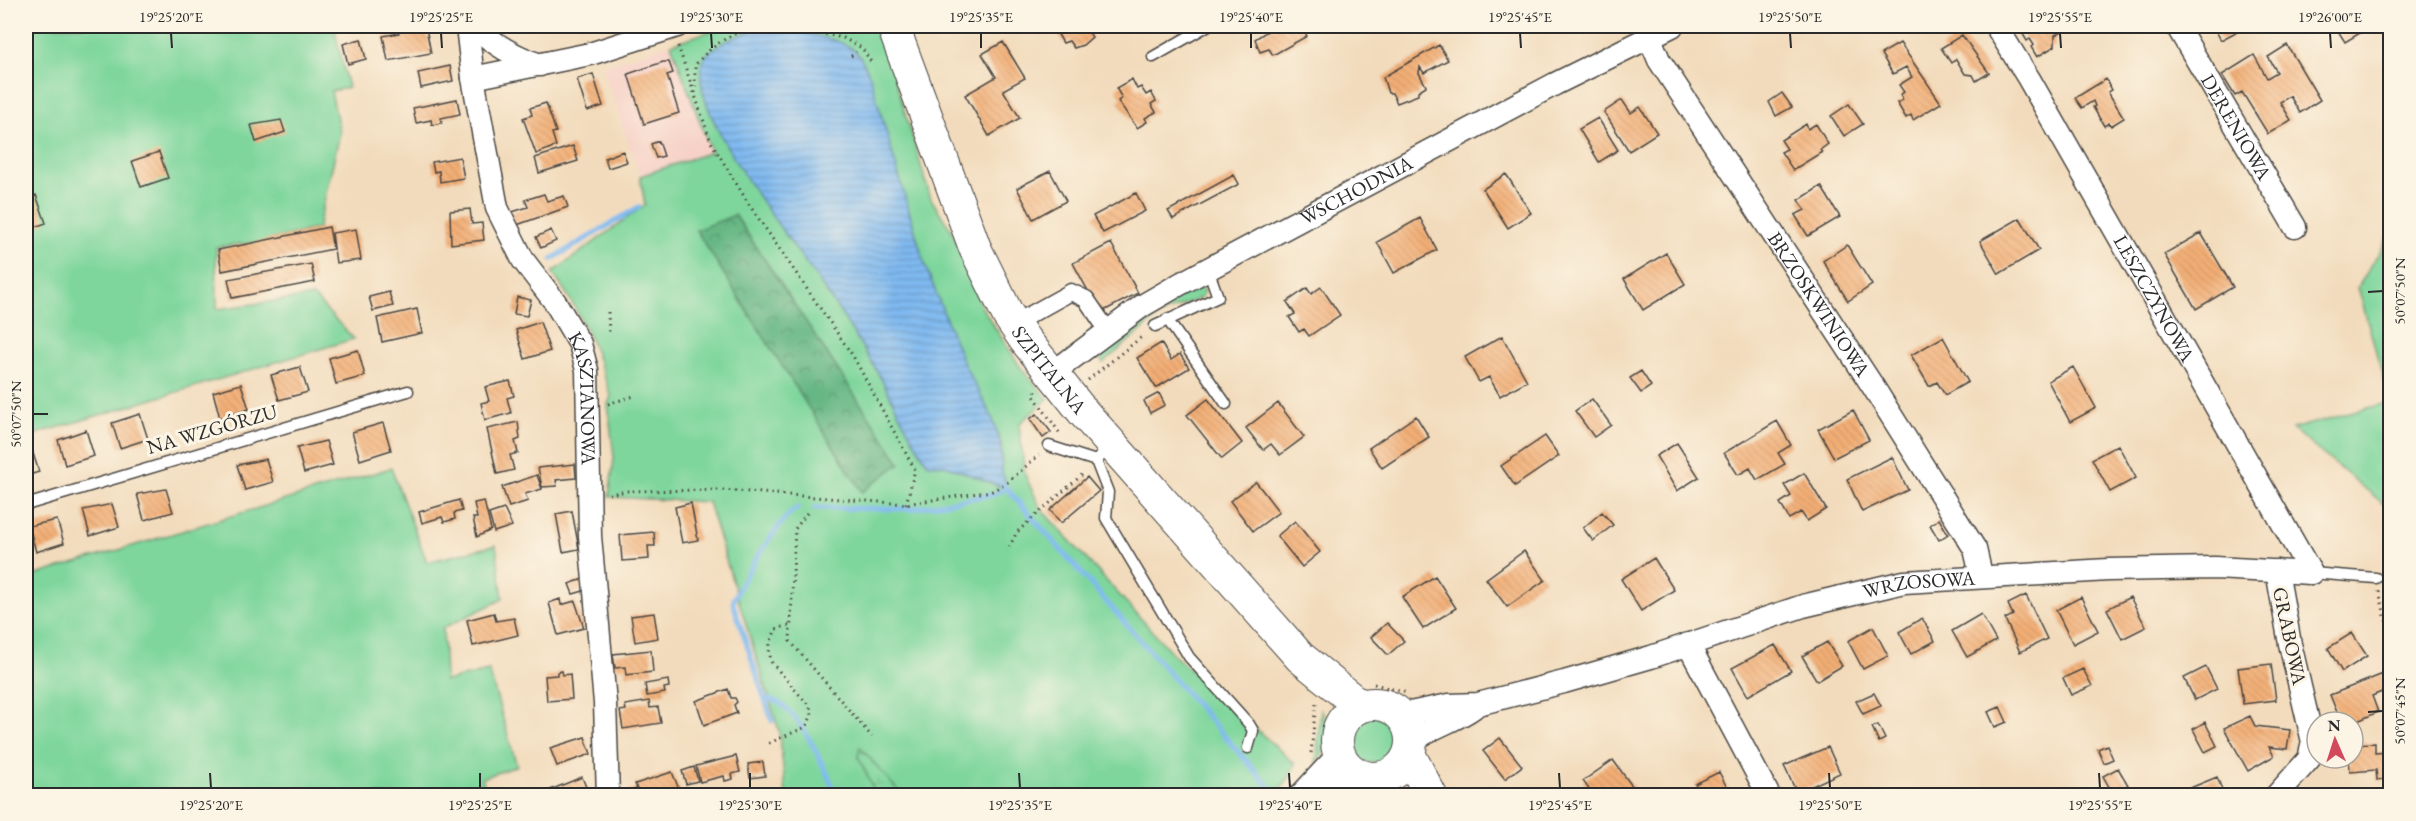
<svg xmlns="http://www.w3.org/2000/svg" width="2416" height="821" font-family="'EB Garamond',serif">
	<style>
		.built { fill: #f7d1c7 }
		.green { fill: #7ed69c; stroke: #548064; stroke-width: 1.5 }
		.forest { fill: url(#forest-crowns); stroke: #487158; stroke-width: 1.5 }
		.wetland { fill: url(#wetland-marsh); stroke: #548064; stroke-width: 1.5 }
		.water { fill: url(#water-rules); stroke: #55728e; stroke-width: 1.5 }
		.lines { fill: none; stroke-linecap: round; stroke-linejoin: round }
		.stream { stroke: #7fb9f0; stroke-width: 5 }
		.building { fill: url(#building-back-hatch) }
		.service-casing { stroke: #494541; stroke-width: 13 }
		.pedestrian-casing { stroke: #494541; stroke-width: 19 }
		.minor-casing { stroke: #494541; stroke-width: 25 }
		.secondary-casing { stroke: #494541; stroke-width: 34 }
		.path { stroke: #494541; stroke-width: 3; stroke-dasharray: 1.5 4.5; stroke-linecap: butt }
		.service { stroke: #fff; stroke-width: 10 }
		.pedestrian { stroke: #fff; stroke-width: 16 }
		.minor { stroke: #fff; stroke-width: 22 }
		.secondary { stroke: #fff; stroke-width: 32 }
		.ticks { fill: none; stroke: #2b2b2b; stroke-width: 2 }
		.labels { text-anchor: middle; stroke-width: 6; stroke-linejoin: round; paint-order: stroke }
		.street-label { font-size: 20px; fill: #2b2b2b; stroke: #fcf5e5 }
		.neatline { fill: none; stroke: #2b2b2b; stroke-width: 2 }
		.ticks-label { font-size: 15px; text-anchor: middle; fill: #2b2b2b }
	</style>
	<defs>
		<pattern id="forest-crowns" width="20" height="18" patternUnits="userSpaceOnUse" patternTransform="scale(1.5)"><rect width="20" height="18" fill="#66b784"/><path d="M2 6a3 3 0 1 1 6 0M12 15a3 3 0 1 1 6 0" fill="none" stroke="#54956c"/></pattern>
		<pattern id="wetland-marsh" width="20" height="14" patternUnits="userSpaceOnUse" patternTransform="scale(1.5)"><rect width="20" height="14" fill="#7ed69c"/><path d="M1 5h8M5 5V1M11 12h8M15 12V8" fill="none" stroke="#6db887"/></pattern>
		<pattern id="water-rules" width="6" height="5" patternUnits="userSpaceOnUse" patternTransform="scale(1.5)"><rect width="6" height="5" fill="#7fb9f0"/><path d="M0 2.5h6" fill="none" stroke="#6897c3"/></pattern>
		<pattern id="building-back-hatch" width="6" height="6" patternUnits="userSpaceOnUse" patternTransform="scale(1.5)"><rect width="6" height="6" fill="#f3ae75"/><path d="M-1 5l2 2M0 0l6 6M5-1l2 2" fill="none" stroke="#d09665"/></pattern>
	</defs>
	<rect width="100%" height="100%" fill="#fcf5e5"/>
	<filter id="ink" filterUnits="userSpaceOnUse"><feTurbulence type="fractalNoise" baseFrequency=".0167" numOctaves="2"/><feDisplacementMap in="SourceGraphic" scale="12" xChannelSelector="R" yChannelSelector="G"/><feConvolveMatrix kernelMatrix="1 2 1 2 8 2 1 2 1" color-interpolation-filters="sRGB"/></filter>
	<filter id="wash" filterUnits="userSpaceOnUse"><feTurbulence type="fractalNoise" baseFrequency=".008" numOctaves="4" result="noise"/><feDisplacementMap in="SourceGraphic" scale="24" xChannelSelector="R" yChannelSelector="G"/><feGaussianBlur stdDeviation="1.35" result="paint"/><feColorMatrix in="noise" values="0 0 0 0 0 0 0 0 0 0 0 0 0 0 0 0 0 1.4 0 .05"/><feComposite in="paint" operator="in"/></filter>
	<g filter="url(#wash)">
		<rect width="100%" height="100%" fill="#f2dbbc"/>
		<!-- built -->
		<path class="built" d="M671 44 711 152 640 176 602 66Z"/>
		<!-- green -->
		<path class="green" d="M26 26H166L168 33 201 26H334L348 88 331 91 340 133 318 228 260 242 216 247 217 309 313 296 354 339 26 437Z
			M726 26H879L931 199 952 231 981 306 1021 368 1048 399 1019 424 1025 475 1041 509 1175 656 1295 764 1290 777 1274 796 786 795 779 731 708 502 609 497 614 458 608 404 611 396C596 351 582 311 552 273L645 205 640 176 711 152 671 44Z
			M2390 235V509L2292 429 2390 402 2358 287Z
			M1195 286 1205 291 1201 298 1161 314 1103 363 1095 352 1120 332Z
			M391 468 427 562 496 545 503 599 443 628 445 681 489 671 517 766 482 778 488 795H26V578Z
			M1321 710C1333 727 1328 749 1316 764Z
			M1349 739a24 24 0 1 1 48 0a24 24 0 1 1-48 0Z"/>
		<!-- forest -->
		<path class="forest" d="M735 215 900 463 862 492 696 230Z"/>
		<!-- wetland -->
		<path class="wetland" d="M860 747 902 795H876L858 756Z"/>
		<!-- water -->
		<path class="water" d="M759 28C782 29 839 36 855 51 862 57 866 68 870 76L924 262 963 362 992 417 1001 444 1002 472 1005 480 999 486 945 465 928 464C907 434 894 400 875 368 857 338 838 308 818 280 789 237 687 113 702 62 708 45 744 34 759 28Z"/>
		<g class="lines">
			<!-- stream -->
			<path class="stream" d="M552 259 639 207
				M1002 483 1270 788
				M814 508 910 509 995 494 1006 488
				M767 699C798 701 825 771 837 796
				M772 721 733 603C736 587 783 513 798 508"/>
		</g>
		<g id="blocks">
			<!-- building -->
			<path class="building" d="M404 26 426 28 431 53 388 61 383 36 399 33 397 27Z
				M1053 26H1093L1087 29 1092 37 1083 45 1074 48 1069 41 1063 43Z
				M1275 26H1301L1307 36 1273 55 1269 49 1260 52 1255 39Z
				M2018 26H2056L2061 32 2055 35V46L2037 57 2031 47 2034 45 2030 39 2027 41Z
				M2213 26H2247L2221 40Z
				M2335 26H2369L2370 27 2345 42Z
				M1962 35 1989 73 1976 81 1973 75 1965 74 1956 59 1951 63 1941 48Z
				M361 39 366 59 348 64 343 44Z
				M1003 42 1025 78 1003 90 1020 118 989 136 965 95 996 77 982 54Z
				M1900 43 1941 103 1913 120 1911 115 1906 118 1897 103 1903 100 1900 95 1904 92 1899 85 1912 77 1906 67 1893 74 1881 54Z
				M1439 45 1448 60 1424 73 1420 67 1419 73 1426 86 1418 91V95L1397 103 1392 93H1388L1383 77Z
				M2287 45 2320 100 2300 113 2290 96 2280 102 2291 120 2268 134 2242 92 2235 96 2222 75 2254 55 2267 78 2277 72 2268 57Z
				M663 62H669L673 73 667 75 679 113 644 124 628 74Z
				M450 66 453 81 421 88 418 73Z
				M593 74 603 106 587 111 577 79Z
				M1132 79 1137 89 1141 87 1146 95 1151 92 1156 101 1151 104 1156 112 1145 118 1147 122 1137 128 1118 101 1122 98 1116 88Z
				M2106 79 2112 90 2108 92 2124 118 2111 126 2109 123 2104 126 2093 107 2095 106 2093 101 2082 108 2075 98Z
				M1782 93 1792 107 1776 116 1769 102Z
				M457 99 460 114 441 118 442 123 432 125 431 120 416 123 413 108Z
				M1622 100 1631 113 1640 107 1657 133 1629 151 1604 112Z
				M546 103 556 132 552 133 556 146 536 154 523 118 532 115 530 108Z
				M1849 104 1863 124 1844 136 1831 116Z
				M1598 118 1618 150 1599 162 1579 129Z
				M281 120 285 132 256 142 251 125Z
				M1806 124 1808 129 1816 124 1828 144 1820 150 1822 152 1793 170 1781 152 1787 149 1781 140Z
				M659 141 664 156 656 158 651 144Z
				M573 146 578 161 539 173 535 158Z
				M623 151 627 162 608 168 605 158Z
				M159 152 168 178 141 187 132 161Z
				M460 157 464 178 440 182 439 171 434 172 432 162Z
				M1050 171 1066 201 1033 219 1017 188Z
				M1506 174 1531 213 1508 228 1483 189Z
				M1234 175 1239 184 1173 219 1168 211Z
				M1821 186 1840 217 1808 236 1795 215 1805 210 1799 200Z
				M1136 193 1145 211 1103 233 1093 216Z
				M544 194 547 201 564 196 568 207 514 226 509 213 528 207 525 200Z
				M36 195 46 223 26 230V199Z
				M470 209 472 224 482 223 484 240 451 244 450 211Z
				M1420 218 1437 250 1394 273 1377 242Z
				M2020 218 2039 250 1999 274 1980 241Z
				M329 227 333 249 222 271 218 250Z
				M356 229 361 260 336 263 332 233Z
				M551 230 556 241 541 248 536 237Z
				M2201 233 2233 287 2196 309 2164 254Z
				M1111 243 1138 293 1100 313 1073 263Z
				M1847 245 1872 285 1848 301 1823 261Z
				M1666 253 1685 284 1643 310 1624 279Z
				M311 264 315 282 232 298 228 279Z
				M1321 287 1340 315 1309 336 1304 329 1299 332 1289 317 1295 314 1287 302 1307 288 1311 294Z
				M389 292 393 306 373 311 369 297Z
				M517 297 531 300 527 316 514 314Z
				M417 309 422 333 382 342 377 318Z
				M540 322 550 351 525 359 516 330Z
				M1502 336 1527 381 1500 396 1489 377 1479 382 1465 357Z
				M1943 337 1968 382 1945 395 1937 382 1929 386 1911 355Z
				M1161 343 1171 360 1180 354 1189 368 1156 388 1137 358Z
				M358 350 365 376 336 384 329 358Z
				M300 367 308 392 279 400 271 375Z
				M2073 367 2096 408 2070 422 2048 381Z
				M1641 371 1651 386 1641 393 1630 378Z
				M510 381 514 396 507 398 511 413 485 420 481 403 489 401 485 387Z
				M241 384 249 409 220 418 213 392Z
				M1159 393 1165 405 1150 413 1144 401Z
				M1208 399 1242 443 1222 459 1187 415Z
				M1592 399 1611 425 1594 437 1575 411Z
				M1278 403 1304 437 1280 455 1271 444 1263 450 1246 428Z
				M1853 410 1869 440 1834 458 1818 429Z
				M140 414 148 439 120 448 112 423Z
				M1037 414 1051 432 1043 438 1030 419Z
				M1416 416 1429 437 1382 468 1369 448Z
				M1777 421 1791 445 1778 453 1785 464 1757 480 1750 468 1738 475 1724 453Z
				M518 422 520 439 515 441 518 453 510 455 514 470 497 474 487 429Z
				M383 423 391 450 360 460 352 432Z
				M86 430 94 456 65 465 58 440Z
				M1545 436 1559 456 1515 486 1501 466Z
				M326 441 333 465 304 473 297 448Z
				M1677 443 1699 477 1677 491 1656 456Z
				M2118 445 2136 478 2110 492 2092 459Z
				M31 447 39 472 26 476V448Z
				M1892 457 1908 490 1862 512 1847 479Z
				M266 459 273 482 245 490 237 465Z
				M575 464 576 478 556 480 557 486 542 487 538 468Z
				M1804 473 1826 509 1807 521 1801 512 1789 519 1780 503 1791 496 1784 485Z
				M537 475 542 489 525 494 528 501 509 507 502 487Z
				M1087 477 1099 491 1061 523 1050 510Z
				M1256 482 1279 512 1253 531 1230 501Z
				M166 489 173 512 144 520 137 494Z
				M459 500 462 511 454 513 455 519 444 522 442 517 422 523 419 512Z
				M484 501 491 530 477 537 473 518H477L474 503Z
				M691 503 698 540 682 543 675 507Z
				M112 504 119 527 90 536 83 510Z
				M504 509 512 526 494 532 489 514Z
				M572 511 579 549 563 552 556 514Z
				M1602 512 1613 525 1593 541 1583 528Z
				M1939 519 1948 534 1939 540 1930 525Z
				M57 520 64 543 36 552 29 526Z
				M1295 521 1320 552 1302 567 1277 536Z
				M654 532 655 546H648L649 559 622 561 620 535Z
				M1524 551 1545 580 1507 607 1486 579Z
				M1654 558 1674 590 1641 611 1621 579Z
				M1435 576 1456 608 1423 629 1402 597Z
				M583 579 587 590 573 594 569 584Z
				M2026 595 2047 639 2020 652 2005 619 2013 615 2008 604Z
				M2081 597 2098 631 2073 644 2056 610Z
				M2130 597 2146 627 2122 639 2107 609Z
				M560 599 561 605 575 601 584 628 558 635 549 603Z
				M494 613 496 621 514 618 518 635 473 646 467 620Z
				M654 613 658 638 635 642 631 616Z
				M1981 614 1996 641 1967 657 1952 631Z
				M1922 618 1935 641 1911 654 1899 632Z
				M1387 623 1404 641 1388 655 1371 637Z
				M1873 627 1888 656 1863 669 1848 641Z
				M2352 633 2367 656 2342 672 2328 648Z
				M1827 642 1842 666 1817 681 1802 656Z
				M1775 645 1791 671 1748 696 1732 668Z
				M651 650 653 672 626 675 625 667 615 668 613 654Z
				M2271 664 2276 700 2243 704 2238 668Z
				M2206 667 2217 689 2195 700 2184 678Z
				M2083 669 2092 686 2071 695 2063 678Z
				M562 671 563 675 570 674 572 699 547 701 545 676 557 675V672Z
				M2383 674 2389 689 2372 696 2378 712 2353 723 2341 722 2330 695Z
				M668 680 669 687 664 688 665 693 647 696 645 684Z
				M728 689 731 698H735L737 702 734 705 737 713 704 725 696 701Z
				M1874 693 1881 706 1863 714 1856 701Z
				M649 701 650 708 658 707 661 723 623 729 620 711 626 710 625 705Z
				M2000 707 2007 722 1995 727 1988 712Z
				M2250 716 2255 726 2290 730 2287 749 2269 747 2274 756 2248 771 2224 728Z
				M2205 722 2217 746 2205 752 2193 729Z
				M1878 725 1885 739 1879 742 1872 727Z
				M585 737 591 754 557 766 550 748Z
				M1500 738 1522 766 1505 779 1483 751Z
				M2375 743V753L2390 752V779L2377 780 2376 770 2350 772 2349 758H2353V744Z
				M2107 745 2113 759 2104 763 2098 749Z
				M1828 747 1840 773 1797 793 1784 766Z
				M736 756 740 772 732 774 733 779 725 781 724 776 700 782 696 766Z
				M1613 760 1635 790 1628 795H1593L1583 781Z
				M763 762 765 776 750 778 748 764Z
				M694 767 698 781 686 784 682 771Z
				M2118 768 2128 785 2113 794 2103 776Z
				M672 772 681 794 628 795 627 792 637 789 635 784Z
				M1719 772 1731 795H1700L1695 784Z
				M582 777 588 792 579 795H538Z
				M2217 777 2224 795H2173Z"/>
		</g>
	</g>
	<g filter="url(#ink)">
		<use href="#blocks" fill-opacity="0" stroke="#494541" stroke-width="1.5"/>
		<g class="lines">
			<defs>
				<path id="service" d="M1153 57 1207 26
					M1167 319 1226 404
					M1155 326 1218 297 1208 269
					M1049 446 1096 461
					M1109 447 1096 461 1108 492 1106 518 1189 657 1249 724 1253 731 1248 748
					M26 505 408 391
					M2311 573 2376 578"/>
				<path id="pedestrian" d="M1026 317 1071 292 1086 299 1108 331"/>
				<g id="minor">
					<path id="s1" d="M467 26 473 78 497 208 523 260 555 302 580 344 587 370 590 536 605 703 608 796"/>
					<path d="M475 26C494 45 514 56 540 65"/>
					<path id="s2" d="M1996 26 2029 79 2311 573"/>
					<path id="s3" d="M2177 26 2295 227"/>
					<path id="s4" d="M1649 36 1659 60 1872 385 1975 549 1981 575"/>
					<path d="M473 78 590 54 677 26"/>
					<path id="s5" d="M1051 374 1142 306 1180 284 1555 84 1672 26"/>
					<path d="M1688 644 1769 796"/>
					<path id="s6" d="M1400 715 1449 705 1478 704 1564 682 1651 657 1803 606 1904 582 2108 570 2215 568 2311 573"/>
					<path d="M1412 742C1431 726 1454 722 1473 708"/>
					<path d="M1300 796 1339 754"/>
					<path d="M1320 796 1356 774"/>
					<path d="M2276 796 2309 759 2313 742 2290 644 2277 571"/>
				</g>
				<g id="secondary">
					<path id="s7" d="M893 26 975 248 1008 315 1025 340 1084 413 1300 657 1359 705"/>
					<circle cx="1374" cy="741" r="37"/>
					<path d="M1409 754 1431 796"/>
				</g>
			</defs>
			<!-- service casing -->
			<use href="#service" class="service-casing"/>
			<!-- pedestrian casing -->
			<use href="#pedestrian" class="pedestrian-casing"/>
			<!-- minor casing -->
			<use href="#minor" class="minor-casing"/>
			<!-- secondary casing -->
			<use href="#secondary" class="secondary-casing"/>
			<!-- path -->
			<path class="path" d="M784 26 843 38 862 48 873 65
				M696 31 713 26
				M678 46 711 142 750 206 853 356 915 470 906 504
				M851 56 856 52
				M695 93V65C713 44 730 34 756 26
				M608 312 609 334
				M1088 380 1144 335
				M1036 391 1034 396 1061 435
				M608 404 634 396
				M609 494 626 491 723 490 906 504 992 491 1008 482 1039 455
				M807 513 795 529 790 641 872 737
				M1009 547 1017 532 1084 473
				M2379 591 2390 636
				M1374 684 1408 693
				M769 743 806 727 812 715 810 707 772 663 769 653 770 643 776 629 790 625
				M1311 753 1316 703"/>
			<!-- service -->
			<use href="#service" class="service"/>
			<!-- pedestrian -->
			<use href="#pedestrian" class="pedestrian"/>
			<!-- minor -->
			<use href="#minor" class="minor"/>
			<!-- secondary -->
			<use href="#secondary" class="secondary"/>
		</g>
	</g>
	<!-- ticks -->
	<path class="ticks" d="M171 33 172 48M441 33 442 48M711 33 712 48M981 33V48M1251 33V48M1520 33 1521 48M1790 33 1791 48M2060 33 2061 48M2330 33 2331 48M2368 292 2383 291M33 414H48M2368 712 2383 711M210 773 211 788M480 773V788M750 773V788M1019 773 1020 788M1289 773 1290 788M1559 773 1560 788M1829 773 1830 788M2099 773 2100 788"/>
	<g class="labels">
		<!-- street labels -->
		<g class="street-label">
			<text dy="7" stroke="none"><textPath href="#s3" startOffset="117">DERENIOWA</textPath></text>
			<text dy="7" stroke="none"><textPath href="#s5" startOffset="357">WSCHODNIA</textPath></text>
			<text dy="7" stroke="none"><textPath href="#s2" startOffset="315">LESZCZYNOWA</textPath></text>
			<text dy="7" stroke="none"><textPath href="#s4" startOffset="318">BRZOSKWINIOWA</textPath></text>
			<text dy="7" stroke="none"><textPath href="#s7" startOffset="380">SZPITALNA</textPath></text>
			<text dy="7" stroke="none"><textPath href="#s1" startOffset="399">KASZTANOWA</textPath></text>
			<text transform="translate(212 429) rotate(-16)" y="7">NA WZGÓRZU</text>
			<text dy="7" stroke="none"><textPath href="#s6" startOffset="537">WRZOSOWA</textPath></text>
			<text transform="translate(2290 636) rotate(78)" y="7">GRABOWA</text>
		</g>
	</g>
	<!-- margin -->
	<rect width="2416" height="821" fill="none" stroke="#fcf5e5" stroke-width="66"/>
	<!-- north arrow -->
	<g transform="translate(2335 740) rotate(357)"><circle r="28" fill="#fcf5e5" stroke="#a8a49b" stroke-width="1.5"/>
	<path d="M0-4.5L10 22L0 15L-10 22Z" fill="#d1495b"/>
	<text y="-9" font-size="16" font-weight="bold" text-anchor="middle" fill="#2b2b2b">N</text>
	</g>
	<rect x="33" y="33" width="2350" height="755" class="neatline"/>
	<g class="ticks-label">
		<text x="171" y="22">19°25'20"E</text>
		<text x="441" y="22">19°25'25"E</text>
		<text x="711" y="22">19°25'30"E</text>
		<text x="981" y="22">19°25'35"E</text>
		<text x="1251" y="22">19°25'40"E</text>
		<text x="1520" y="22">19°25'45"E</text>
		<text x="1790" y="22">19°25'50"E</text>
		<text x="2060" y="22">19°25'55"E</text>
		<text x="2330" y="22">19°26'00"E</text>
		<text transform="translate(2400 291) rotate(-90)" y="5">50°07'50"N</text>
		<text transform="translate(16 414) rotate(-90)" y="5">50°07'50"N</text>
		<text transform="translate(2400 711) rotate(-90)" y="5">50°07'45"N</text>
		<text x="211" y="810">19°25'20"E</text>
		<text x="480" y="810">19°25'25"E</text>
		<text x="750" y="810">19°25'30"E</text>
		<text x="1020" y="810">19°25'35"E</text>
		<text x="1290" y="810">19°25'40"E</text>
		<text x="1560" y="810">19°25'45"E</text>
		<text x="1830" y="810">19°25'50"E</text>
		<text x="2100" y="810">19°25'55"E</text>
	</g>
</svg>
